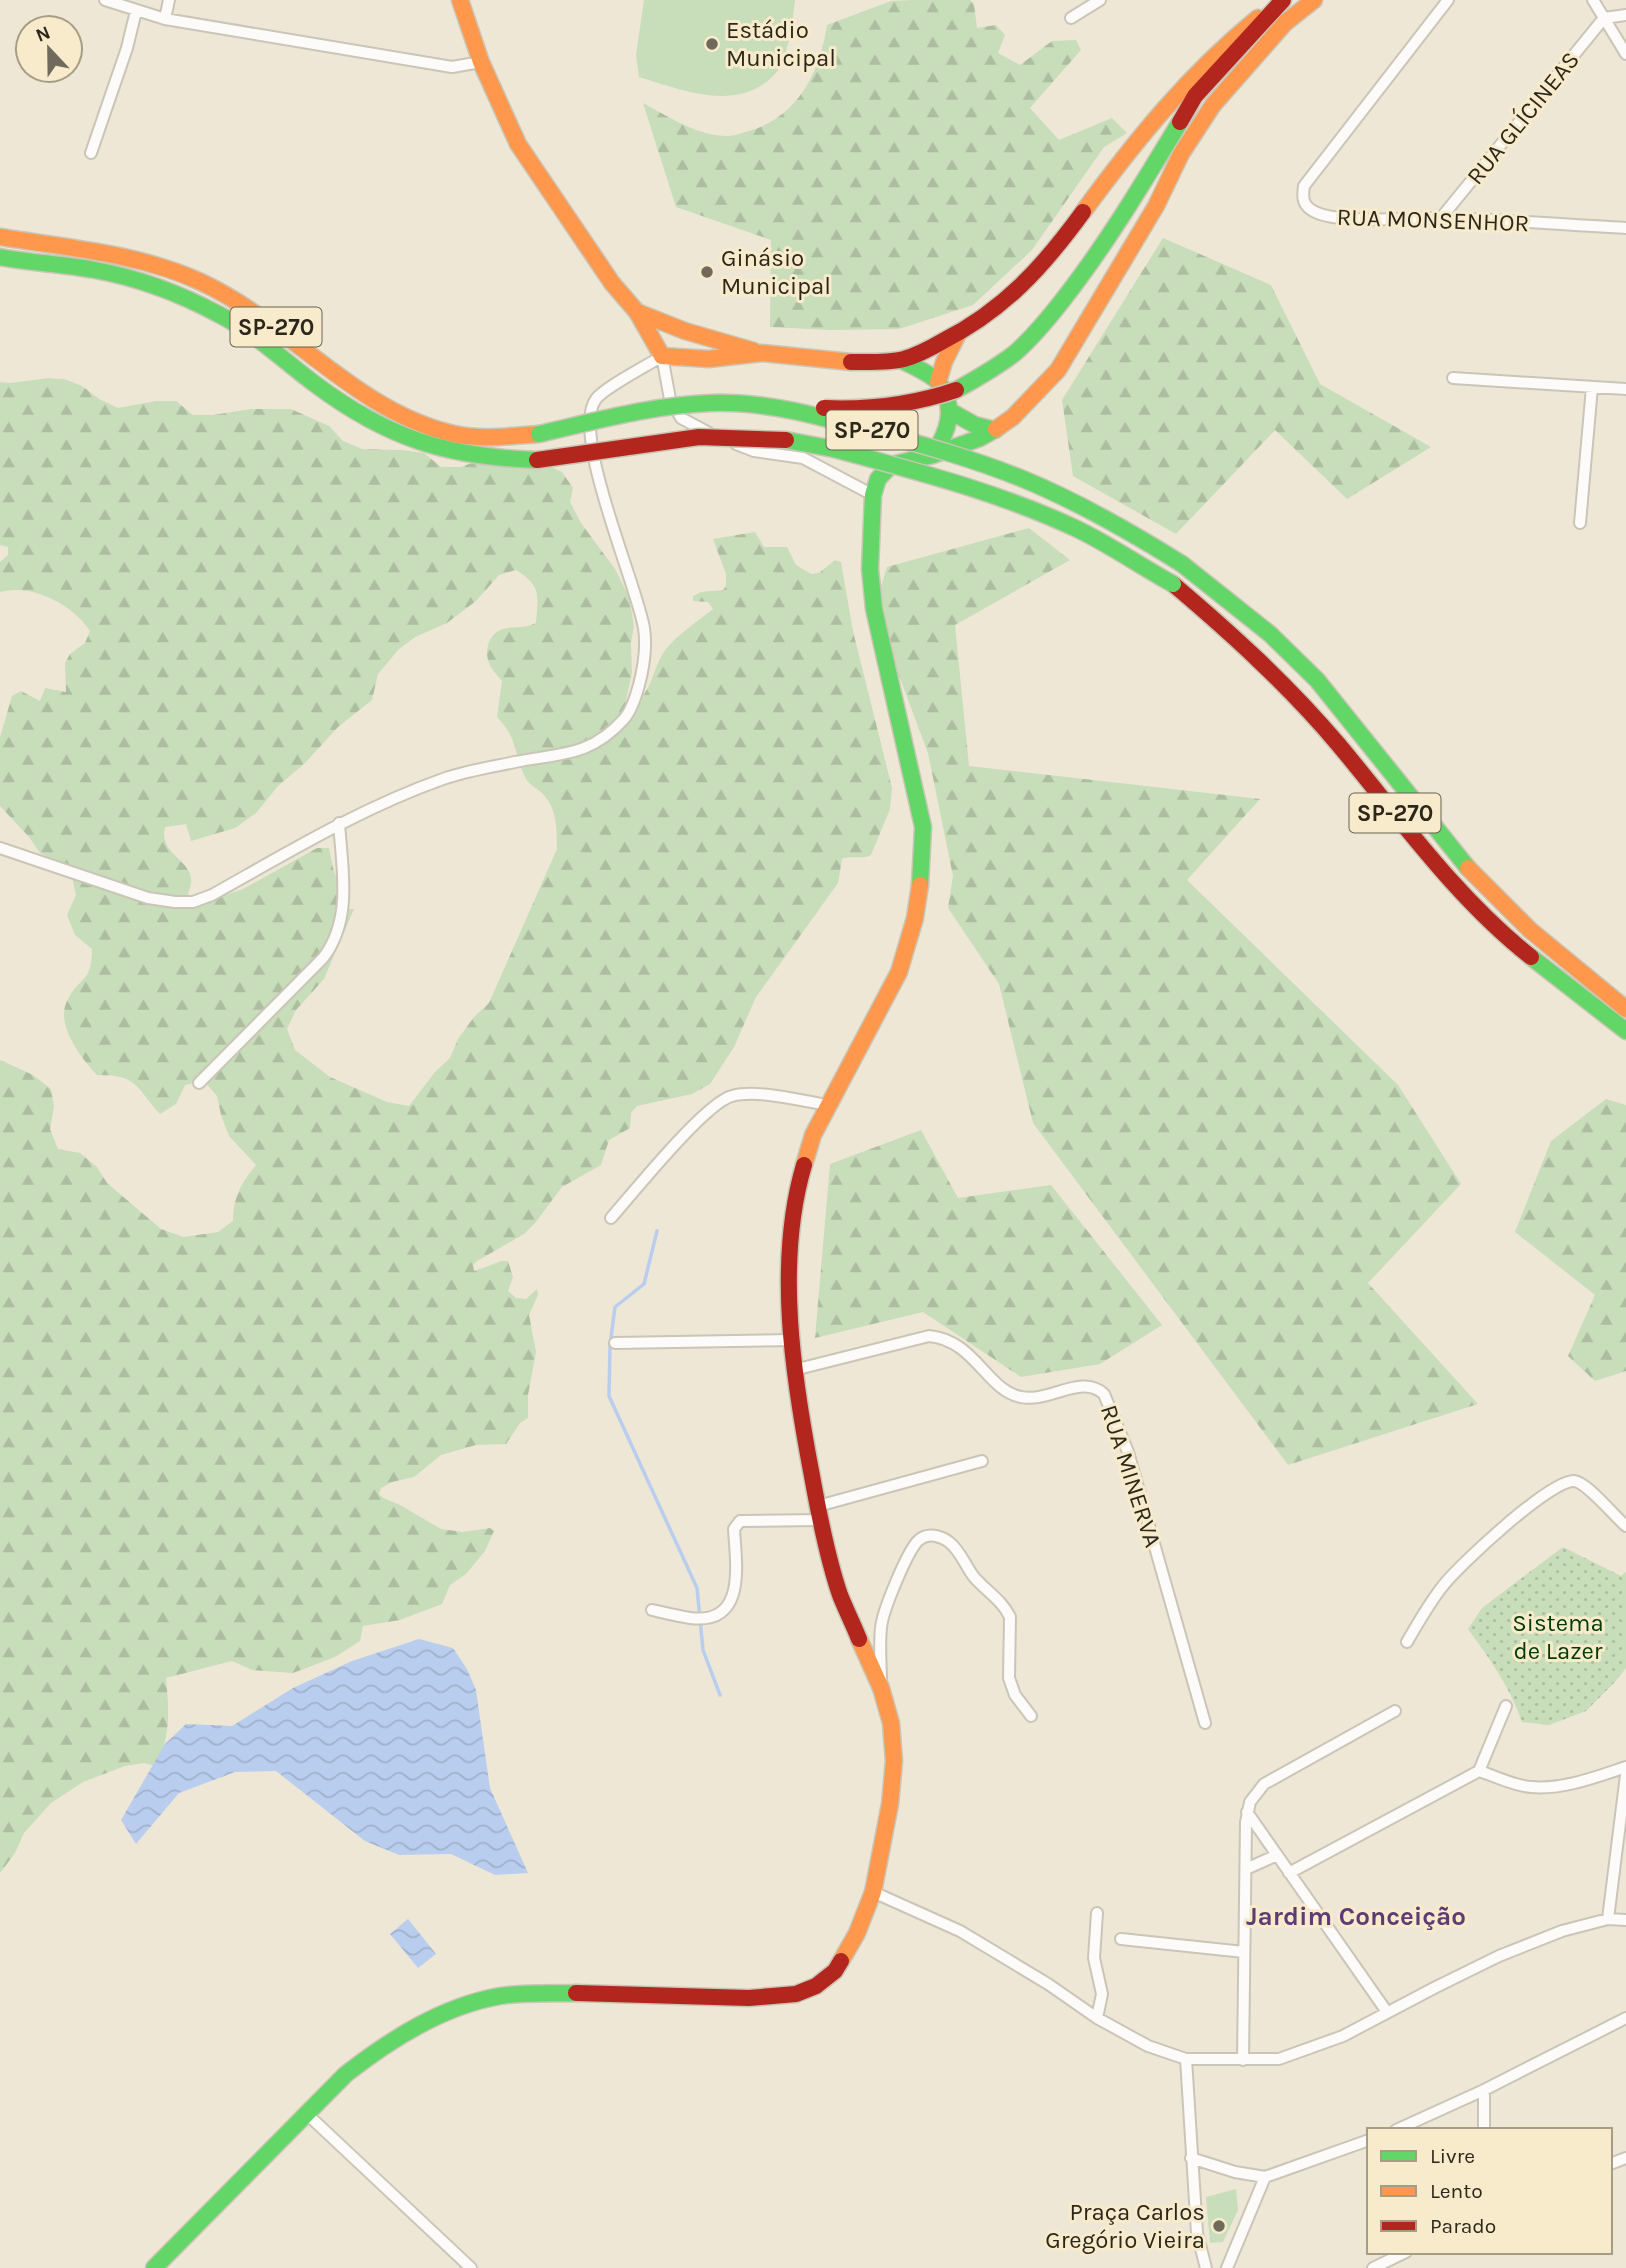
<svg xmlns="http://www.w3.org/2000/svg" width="1626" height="2268" viewBox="0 0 1626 2268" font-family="Karla,sans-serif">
<defs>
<pattern id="forest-firs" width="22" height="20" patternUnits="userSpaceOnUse" patternTransform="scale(1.75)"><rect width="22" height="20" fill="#c8ddba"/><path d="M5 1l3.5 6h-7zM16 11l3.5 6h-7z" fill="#acbe9f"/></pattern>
<pattern id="park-dots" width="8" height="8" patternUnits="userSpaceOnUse" patternTransform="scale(1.75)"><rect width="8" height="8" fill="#c8ddba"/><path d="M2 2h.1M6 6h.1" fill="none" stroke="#acbe9f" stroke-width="1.8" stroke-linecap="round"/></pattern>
<pattern id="water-waves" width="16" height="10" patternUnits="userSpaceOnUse" patternTransform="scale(1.75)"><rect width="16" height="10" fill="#b9ceee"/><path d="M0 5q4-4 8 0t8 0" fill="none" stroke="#9fb1cc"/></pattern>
</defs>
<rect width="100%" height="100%" fill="#eee7d6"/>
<path fill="url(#forest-firs)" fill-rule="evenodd" d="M913 0H970L974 4 977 28 996 25 1005 35 998 53 1020 65 1052 41 1076 40 1081 50 1030 108 1059 140 1112 118 1127 133 1104 147 1032 250 973 305 899 329 831 330 770 327 771 240 676 207 643 103C669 117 697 136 728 136 734 136 742 133 749 131 798 117 820 72 827 25L891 1Z
M1163 238 1271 285 1320 384 1431 447 1347 499 1275 430 1176 534 1073 476 1062 400Z
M49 378 67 380 82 386 99 399 118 408 156 401H176L193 415H213L251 409H291L329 426 343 441 362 449 402 450 424 453 441 467H461L503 451 524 455 562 472 573 488 570 502 581 523 615 569 629 597 634 626 631 643 632 673 626 700 629 707C655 693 650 670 666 649 678 634 698 621 713 609L708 602 693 601V596L701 592 723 590 726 586V574L713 539 755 532 764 547H787L796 565 811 574 819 573 835 560 841 562 853 631 892 788 890 809 871 855C862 860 852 855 842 859L838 883 756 997 734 1047 710 1084 692 1094 637 1106 631 1113 630 1128 609 1140 601 1165 562 1187 535 1223 524 1234 477 1261 473 1265 474 1271 502 1261H508L513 1277 508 1291 516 1298 526 1299 537 1289 538 1295 529 1315 536 1352 528 1395V1418L520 1423 506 1444 476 1445 441 1455 414 1477 392 1482 381 1488 379 1494 383 1498 400 1505 441 1529 463 1532 490 1528 494 1531 485 1551 466 1574 450 1585 442 1604 400 1620 363 1626 360 1641 335 1657 293 1673 252 1670 232 1661 166 1678C169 1709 171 1737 156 1766L144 1763 125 1766 83 1782 51 1803 24 1833 15 1853 0 1873V1060L33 1075 51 1089 54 1107 50 1129 58 1149 80 1153 97 1167 107 1183 161 1229 184 1237 218 1232 233 1221C234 1196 240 1185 256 1165L229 1136 221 1115 217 1096 204 1081 185 1085 176 1104 160 1114C135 1087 139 1075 97 1075 82 1059 55 1025 67 1001 79 976 92 984 92 949L75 935 67 915 76 895 72 877 59 862 40 853 29 837 0 806V737L12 696 21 691 40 701 45 688 66 692 65 663 70 654 85 643 90 631C73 604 31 583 0 592V562L8 555V547L0 545V382L10 383ZM516 570C542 586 538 596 536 623 524 629 514 626 503 629 489 633 484 650 489 663 491 669 498 676 502 681L497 717C519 740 513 752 525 777 528 784 535 787 541 792 557 807 557 828 557 849L489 1003 474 1017 458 1039 450 1058 435 1072 409 1106 387 1102 330 1077 295 1050 287 1029 296 1010 324 979 354 909H348L333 868 329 848H317L243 889 212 900 190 899 188 894C189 890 191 886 191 883 194 860 158 855 165 827L186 824 191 841 235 828 256 813 278 786 305 763 338 727 372 700 378 674 399 649 415 637 447 623 476 601 499 575Z
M1029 528 1070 560 955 625 969 766 1260 799 1187 880 1398 1085 1461 1184 1368 1283 1478 1404 1288 1465 1033 1123 999 984 948 908 953 876 928 753 874 609 887 567Z
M1606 1099 1626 1105V1371L1595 1381 1568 1356 1595 1295 1515 1232 1551 1141Z
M921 1130 958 1198 1051 1185 1162 1325 1100 1364 1021 1377 923 1312 815 1338 830 1164Z"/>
<path fill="url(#park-dots)" d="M1563 1547 1621 1576 1626 1572V1668L1614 1683 1586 1711 1549 1725 1522 1722C1510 1687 1490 1659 1468 1629L1482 1608Z"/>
<path fill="#c8ddba" d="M644 0H795C793 18 788 60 776 73 739 114 682 90 639 77L636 55Z
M1236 2189 1238 2210 1223 2242 1210 2243 1206 2197Z"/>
<path fill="url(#water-waves)" d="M419 1639 453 1648 467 1669 476 1690 490 1788 528 1873 495 1875 451 1854 399 1855 365 1841 276 1771 235 1772 179 1793 136 1844 121 1820 165 1744 186 1724 232 1726 293 1688 352 1661Z
M408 1919 436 1954 418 1968 390 1934Z"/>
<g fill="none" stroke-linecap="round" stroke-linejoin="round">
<path stroke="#b9ceee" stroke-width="3.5" d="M657 1231 644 1284 615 1307 610 1345 609 1396 697 1588 703 1650 720 1695"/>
<g stroke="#cac5b7" stroke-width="14">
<path id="street" d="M105 0 165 19 452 67 481 62
M1448 0 1304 186C1302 199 1303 206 1315 212 1339 224 1409 218 1438 218 1501 219 1564 225 1626 228
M1593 0 1626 54
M1071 18 1100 0
M165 19 169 0
M91 153 127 48 136 11
M1441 218 1604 18 1626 15
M1453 378 1626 389
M736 444 754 451 803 458 873 495
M1580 523 1592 387
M0 848 148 898 175 902H193L212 895C287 853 361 808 443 779 465 771 491 767 515 762 560 753 590 757 624 719 632 710 636 696 639 685 644 666 647 648 644 628 636 582 570 433 596 399 605 387 647 366 662 356L670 399 681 418 709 433
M199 1083 323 958C353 919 342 869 339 823
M611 1218C633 1193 705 1103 732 1096 758 1089 801 1101 828 1105
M615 1343 793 1340
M794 1370 929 1336C975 1340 987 1391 1021 1397 1049 1403 1082 1373 1104 1394L1128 1452 1205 1723
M818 1506 982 1461
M652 1610C665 1613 677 1616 690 1618 747 1625 736 1565 734 1529L740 1521 820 1520
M1407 1642C1418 1623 1428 1605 1442 1587 1458 1566 1550 1480 1574 1481 1587 1482 1614 1516 1626 1526
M881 1682C881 1664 879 1646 881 1628 882 1612 908 1549 919 1540 928 1532 941 1536 949 1542 960 1550 966 1567 974 1577 986 1591 1002 1600 1010 1617L1009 1678 1015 1695 1031 1716
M1479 1771C1495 1776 1514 1786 1531 1787 1562 1790 1596 1777 1626 1767
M1247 1812 1387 2012
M1246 1869 1277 1855
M1289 1873 1479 1771 1506 1706
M873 1892 960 1931 1048 1984 1097 2018 1148 2046 1186 2059H1279L1343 2036 1436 1987 1499 1956 1562 1931 1608 1919 1626 1920
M1097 1913 1094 1958 1102 1994 1097 2018
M1608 1919 1626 1775
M1121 1939 1244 1952
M1186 2059 1197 2233 1206 2268
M1243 2060 1246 1822 1250 1802 1264 1784 1395 1711
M307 2114 471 2268
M1396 2130 1484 2090 1626 2018
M1484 2130V2090
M1191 2158 1235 2172 1265 2177 1369 2140
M1610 2164 1626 2158
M1227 2268 1265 2177
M1373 2268 1406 2252"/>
</g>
<g stroke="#cac5b7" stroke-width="19">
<path id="fast" d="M0 257C32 263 64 264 95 270 139 278 181 294 220 315 255 333 283 360 315 384 387 438 447 457 537 460
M901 360C912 366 932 374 939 383 957 408 948 432 933 455
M956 390C976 379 997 367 1015 353 1032 338 1048 319 1062 301 1106 245 1143 183 1180 122
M950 411 975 425 995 430
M786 440 834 449
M1182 564 1270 634 1317 680 1468 868
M920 885 923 827 874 609 870 569 873 495 878 479 891 465 933 455 980 438 996 429
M1531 957 1626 1031
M154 2268 346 2074C391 2039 443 2006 500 1996 525 1992 552 1994 576 1993"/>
</g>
<g stroke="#cac5b7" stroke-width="19">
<path id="slow" d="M460 0 481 62 518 144 612 283 637 312 662 356 709 359 762 353 851 362
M1083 212C1135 141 1189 74 1258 18
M0 237C68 248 138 253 201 282 291 324 356 412 454 434 482 440 511 436 539 434
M637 312 685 331 754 351
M938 382 944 362 957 336
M996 429 1013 417 1058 370 1156 206 1181 154 1213 105 1285 23 1314 0
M1468 868 1530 930 1626 1009
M804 1165 813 1135 899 972 915 918 920 885
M841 1961 857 1933 873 1892 890 1804 894 1761 891 1723 881 1688 859 1639"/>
</g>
<g stroke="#cac5b7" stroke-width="19">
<path id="jam" d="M1180 122 1195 96 1283 0
M851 362C868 362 888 363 904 359 918 355 931 348 943 341 1004 310 1043 267 1083 212
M1173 584C1232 634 1288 685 1338 744 1399 817 1456 898 1531 957
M804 1165C775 1263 793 1377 812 1476 819 1515 827 1557 840 1595 846 1610 853 1624 859 1639
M576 1993 749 1998 796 1994 816 1986 835 1971 841 1961"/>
</g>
<use href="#street" stroke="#fcfbf9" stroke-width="10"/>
<use href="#fast" stroke="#63d668" stroke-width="16"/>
<use href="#slow" stroke="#ff974d" stroke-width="16"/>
<use href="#jam" stroke="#b3261e" stroke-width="16"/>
<g stroke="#cac5b7" stroke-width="19" stroke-linecap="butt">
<path id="fast-bridge" d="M539 434C596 421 653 405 711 403 766 401 819 416 872 431 923 445 974 459 1023 479 1079 502 1131 532 1182 564
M834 449C915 471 998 492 1075 528 1109 544 1140 566 1173 584"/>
</g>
<g stroke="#cac5b7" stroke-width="19" stroke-linecap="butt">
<path id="jam-bridge" d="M824 408C870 410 912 405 956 390
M537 460 699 437 786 440"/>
</g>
<use href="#fast-bridge" stroke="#63d668" stroke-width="16"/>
<use href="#jam-bridge" stroke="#b3261e" stroke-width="16"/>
</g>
<g fill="#706a5c" stroke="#f8ebcc" stroke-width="2.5">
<circle cx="712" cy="44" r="7"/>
<circle cx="707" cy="272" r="7"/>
<circle cx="1219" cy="2226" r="7"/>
</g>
<g text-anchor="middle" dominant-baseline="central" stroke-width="6" stroke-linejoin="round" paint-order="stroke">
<g fill="#f8ebcc" stroke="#696250" stroke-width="2">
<rect x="230.5" y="307.5" width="91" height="39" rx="5"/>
<rect x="826.5" y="410.5" width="91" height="39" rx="5"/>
<rect x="1349.5" y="793.5" width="91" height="39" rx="5"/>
</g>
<g font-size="23" font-weight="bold" fill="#2c271b">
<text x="276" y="327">SP-270</text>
<text x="872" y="430">SP-270</text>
<text x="1395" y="813">SP-270</text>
</g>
<g font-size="24" fill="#2c271b" stroke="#f8ebcc" text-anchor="start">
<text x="726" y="30">Estádio<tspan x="726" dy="28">Municipal</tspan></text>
<text x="721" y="258">Ginásio<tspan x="721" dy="28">Municipal</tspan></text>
<text x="1205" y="2212" text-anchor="end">Praça Carlos<tspan x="1205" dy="28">Gregório Vieira</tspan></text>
</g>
<g font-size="24" fill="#2c271b" stroke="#f8ebcc">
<text transform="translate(1523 118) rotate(-51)">RUA GLÍCINEAS</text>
<text transform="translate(1433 220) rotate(2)">RUA MONSENHOR</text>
<text transform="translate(1131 1476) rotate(72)">RUA MINERVA</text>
</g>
<g font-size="24" fill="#003c00" stroke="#f8ebcc">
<text x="1558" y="1623">Sistema<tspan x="1558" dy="28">de Lazer</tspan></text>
</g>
<g font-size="26" font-weight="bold" fill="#5d3b75" stroke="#f8ebcc">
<text x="1356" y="1916">Jardim Conceição</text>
</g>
</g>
<rect x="1367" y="2128" width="245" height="126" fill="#f8ebcc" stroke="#a69d85" stroke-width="2"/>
<rect x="1381" y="2151" width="35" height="10" fill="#63d668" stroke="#a69d85" stroke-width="2"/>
<text x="1430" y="2163" font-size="21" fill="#2c271b">Livre</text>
<rect x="1381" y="2186" width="35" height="10" fill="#ff974d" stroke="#a69d85" stroke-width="2"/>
<text x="1430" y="2198" font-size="21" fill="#2c271b">Lento</text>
<rect x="1381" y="2221" width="35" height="10" fill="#b3261e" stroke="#a69d85" stroke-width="2"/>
<text x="1430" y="2233" font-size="21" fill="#2c271b">Parado</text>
<g transform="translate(49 49) rotate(338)"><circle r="33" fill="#f8ebcc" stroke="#a69d85" stroke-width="2"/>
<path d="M0-5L12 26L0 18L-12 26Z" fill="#706a5c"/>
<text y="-10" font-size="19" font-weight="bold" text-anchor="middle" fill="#2c271b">N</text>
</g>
</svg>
